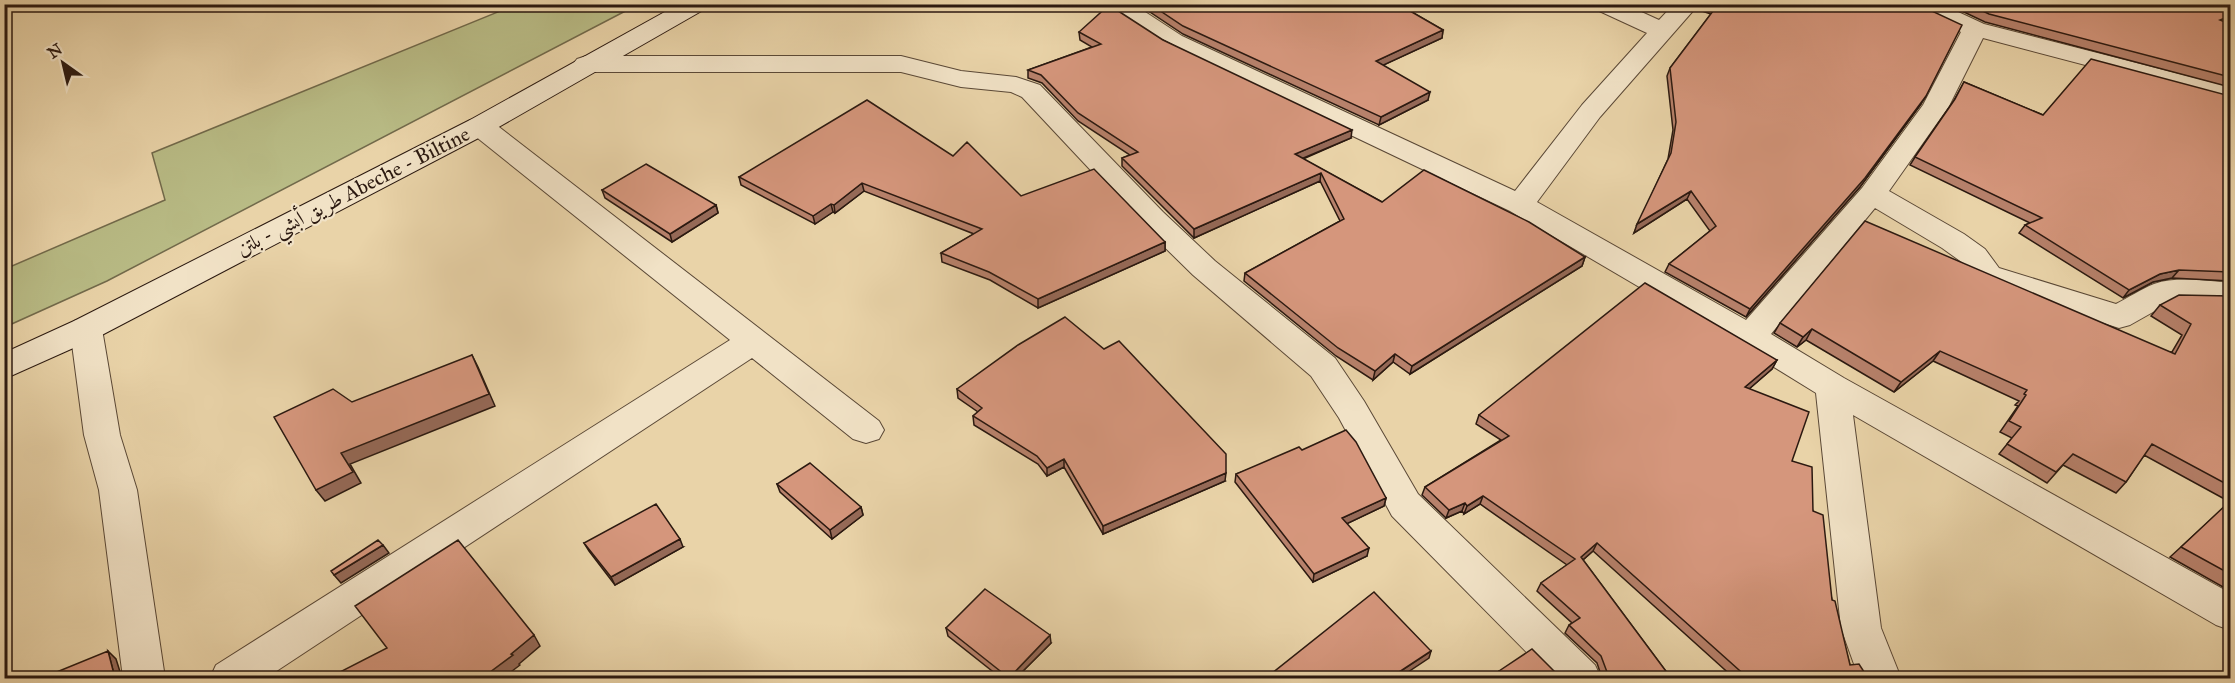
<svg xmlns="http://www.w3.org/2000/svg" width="2235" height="683" viewBox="0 0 2235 683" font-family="'IM FELL Great Primer',Amiri,serif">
<rect width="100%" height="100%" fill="#e9d3a8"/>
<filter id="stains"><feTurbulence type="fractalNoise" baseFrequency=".00333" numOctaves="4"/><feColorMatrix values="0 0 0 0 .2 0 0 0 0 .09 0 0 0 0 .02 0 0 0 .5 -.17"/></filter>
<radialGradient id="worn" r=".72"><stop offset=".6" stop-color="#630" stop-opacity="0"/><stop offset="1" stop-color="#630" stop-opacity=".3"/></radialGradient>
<path fill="#b9bc86" stroke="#726a4b" stroke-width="1.5" d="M515 5H637L107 281 5 327V269L165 200 152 153Z"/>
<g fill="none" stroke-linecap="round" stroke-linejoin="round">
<g stroke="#5a4836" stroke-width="2">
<path id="street" d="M1104 4H1133L1182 36 1515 191 1582 105 1647 33 1595 9 1591 4H1624L1659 20 1674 4H1699L1600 117 1537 202 1746 320 1862 188 1923 105 1961 32 1912 9 1908 4H1941L1984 24 2230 87V103L1983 38 1949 106 1889 191 1964 234 1985 249 1999 268 2116 304C2128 298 2141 289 2154 284 2177 276 2206 281 2230 283V305L2169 303 2130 325 2119 328 1977 282 1963 263 1942 248 1875 208 1771 334 1844 378 2230 593V630L2216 625 1853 415 1881 628 1901 678H1859L1841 628 1816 393 1738 345 1510 211 1164 46 1108 9Z
M586 56H901L961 71 1016 77 1040 85 1163 212 1215 261 1335 358 1364 401 1418 494 1595 665 1601 678H1552L1392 516 1339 418 1311 376 1193 275 1143 226 1022 97 1011 92 961 87 901 72H586L577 69 573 64 577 59Z
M480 118 490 120 879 421 884 430 879 439 866 443 853 439 752 358 266 678H210L216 665 730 340 470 132 466 126 470 120Z
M86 318 98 321 102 329 120 435 137 490 165 678H123L99 490 84 435 70 329 74 321Z"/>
</g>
<g stroke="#2b1910" stroke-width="2">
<path id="secondary" d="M679 4H709L705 9 490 132 98 337 4 379V353L74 321 470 120Z"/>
</g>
<use href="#street" fill="#f1e2c6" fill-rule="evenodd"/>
<use href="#secondary" fill="#f1e2c6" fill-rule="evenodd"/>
</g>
<path fill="#b7816b" stroke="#2b1910" stroke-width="1.5" d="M1138 4H1398L1443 30 1442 38 1383 65 1428 100 1379 125 1183 34Z
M1705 4H1917L1921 104 1860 187 1746 317 1665 272 1669 264 1710 231 1687 199 1634 233 1668 159 1673 130 1667 76 1670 68 1711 14 1702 11Z
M1947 4H2230L2228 23 2230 24V87L1985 22Z
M1079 32 1163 40 1351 138 1303 159 1382 202 1585 257 1582 266 1410 374 1393 362 1373 380 1336 356 1244 281 1245 273 1340 221 1320 181 1194 238 1122 166V158L1130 155 1078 121 1042 83 1028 78V70L1092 47 1080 40Z
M1964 82 2043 115 2230 96V282V281L2172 278 2153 282 2123 298 2019 233 2025 225 2030 223 1910 165 1915 157 1953 102Z
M953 156 1021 196 1165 242V251L1038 308 990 280 942 262 941 253 974 234 864 191 835 213 833 212 815 224 741 185 739 177Z
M602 190 716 205 718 213 672 242 605 198Z
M2230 296V591L2170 557 2230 502 2144 455 2126 482 2116 493 2063 465 2047 483 1999 454 2012 438 2000 432 2018 406 2015 405 2019 401 1933 361 1894 392 1806 340 1797 347 1774 333 1780 323 2172 352 2182 335 2151 316 2160 305Z
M1777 360 1772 369 1749 389 1792 461 1813 511 1832 600 1850 665 1868 678H1734L1593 551 1583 560 1671 678H1496L1499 671 1556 673 1600 672 1597 663 1565 633 1569 625 1572 623 1537 591 1541 583 1567 565 1480 504 1464 514 1462 511 1446 518 1422 495 1425 487 1501 440 1476 424 1479 415Z
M957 389 1225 481 1103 534 1064 467 1047 476 1038 464 974 425 973 416 978 412 958 398Z
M1302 450 1386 498 1384 506 1346 524 1367 556 1313 582 1235 482 1236 474Z
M777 484 861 507 863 515 832 539 780 492Z
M584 543 683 547 615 585 589 551Z
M946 628 1051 643 1016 678H1001L948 636Z"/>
<path fill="#956957" stroke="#2b1910" stroke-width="1.5" d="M2230 16V21L2215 28 2220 20Z
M1443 30 1442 38 1375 69 1376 61Z
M1430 92 1428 100 1379 125 1381 117Z
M1926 96 1921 104 1860 187 1746 317 1750 309Z
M1352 130 1351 138 1294 162 1295 154Z
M1321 173 1320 181 1194 238V229Z
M862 183 864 191 835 213 834 205Z
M1691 191 1687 199 1634 233 1637 224Z
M831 204 833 212 815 224 813 216Z
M716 205 718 213 672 242 670 234Z
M1165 242V251L1038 308V299Z
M1585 257 1582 266 1410 374 1412 366Z
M2179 270 2172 278 2153 282 2123 298 2129 290 2160 274Z
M1812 329 1806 340 1797 347 1803 337Z
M1940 351 1933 361 1894 392 1901 382Z
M1395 354 1393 362 1373 380 1375 371Z
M472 355 478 367 495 406 350 464 361 483 325 501 316 490 341 453Z
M1777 360 1772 369 1741 396 1745 387Z
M1064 459V467L1047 476V468Z
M1226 473 1225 481 1103 534V526Z
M1483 496 1480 504 1464 514 1467 506Z
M1386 498 1384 506 1340 527 1342 518Z
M1465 503 1462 511 1446 518 1449 510Z
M861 507 863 515 832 539 830 530Z
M680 539 683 547 615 585 611 577Z
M1597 543 1593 551 1577 565 1581 557Z
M383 545 389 553 341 583 334 575Z
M1369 548 1367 556 1313 582 1314 574Z
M534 635 540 646 519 664 520 665 503 678H482Z
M1050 635 1051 643 1016 678H1009Z
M108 651 116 659 122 678H115Z
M1431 651 1429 658 1399 678H1390Z"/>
<path fill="#d5967c" stroke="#2b1910" stroke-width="1.5" d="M1150 4H1398L1443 30 1376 61 1430 92 1381 117 1183 26Z
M1708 4H1917L1962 25 1926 96 1865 178 1750 309 1669 264 1716 226 1691 191 1637 224 1671 153 1676 122 1670 68 1716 7Z
M1968 4H2230V16L2220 20 2230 24V77L1989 14Z
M1109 5 1163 40 1352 130 1295 154 1382 202 1424 170 1529 222 1585 257 1412 366 1395 354 1375 371 1338 348 1245 273 1344 219 1321 173 1194 229 1122 158 1138 152 1078 113 1041 75 1028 70 1101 44 1079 32Z
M2091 59 2230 96V272L2179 270 2160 274 2129 290 2025 225 2042 218 1915 157 1955 99 1964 82 2043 115Z
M867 100 953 156 967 142 1021 196 1094 169 1165 242 1038 299 989 272 941 253 982 229 862 183 834 205 831 204 813 216 739 177Z
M646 164 716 205 670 234 602 190Z
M1865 221 2175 354 2191 324 2160 305 2179 295 2230 296V486L2152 444 2126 482 2073 454 2056 472 2007 444 2021 427 2009 421 2026 395 2024 394 2027 390 1940 351 1901 382 1812 329 1803 337 1780 323Z
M1645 283 1777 360 1745 387 1809 412 1792 461 1812 467 1813 511 1823 515 1832 600 1835 601 1850 665 1859 664 1868 678H1748L1597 543 1581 557 1671 678H1507L1499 671 1532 649 1556 673 1607 672 1601 656 1569 625 1580 618 1541 583 1575 559 1483 496 1467 506 1465 503 1449 510 1425 487 1509 436 1479 415Z
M1065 317 1104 349 1119 341 1226 454V473L1103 526 1064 459 1047 468 1037 456 973 416 982 408 957 389 1018 345Z
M472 355 489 394 341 453 353 472 316 490 274 417 333 389 352 402Z
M1346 430 1356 442 1386 498 1342 518 1369 548 1314 574 1236 474 1299 447 1302 450Z
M810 463 861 507 830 530 777 484Z
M2230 501V574L2181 547Z
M656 504 680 539 611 577 584 543Z
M378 540 383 545 334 575 331 571Z
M458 540 534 635 511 654 513 655 482 678H338L336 674 387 648 355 606Z
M985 589 1050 635 1009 678 946 628Z
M1374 592 1431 651 1390 678H1266Z
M108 651 115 678H42Z"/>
<g text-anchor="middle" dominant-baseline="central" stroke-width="4.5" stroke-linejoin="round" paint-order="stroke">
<g font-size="21" fill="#2b1910" stroke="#f1e2c6">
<text transform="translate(353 191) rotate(-27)">طريق أبشي - بلتن Abeche - Biltine</text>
</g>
</g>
<rect width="2235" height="683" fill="none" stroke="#e9d3a8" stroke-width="24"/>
<rect x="6" y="6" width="2223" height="671" fill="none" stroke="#2b1910" stroke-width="3"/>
<rect x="12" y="12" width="2211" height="659" fill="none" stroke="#2b1910" stroke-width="1.5"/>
<g transform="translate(63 63) rotate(326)" stroke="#f1e2c6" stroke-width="4.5" paint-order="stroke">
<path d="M0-4.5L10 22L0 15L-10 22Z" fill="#2b1910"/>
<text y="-9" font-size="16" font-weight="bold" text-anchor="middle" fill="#2b1910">N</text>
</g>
<rect width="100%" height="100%" filter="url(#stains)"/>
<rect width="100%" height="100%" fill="url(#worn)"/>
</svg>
